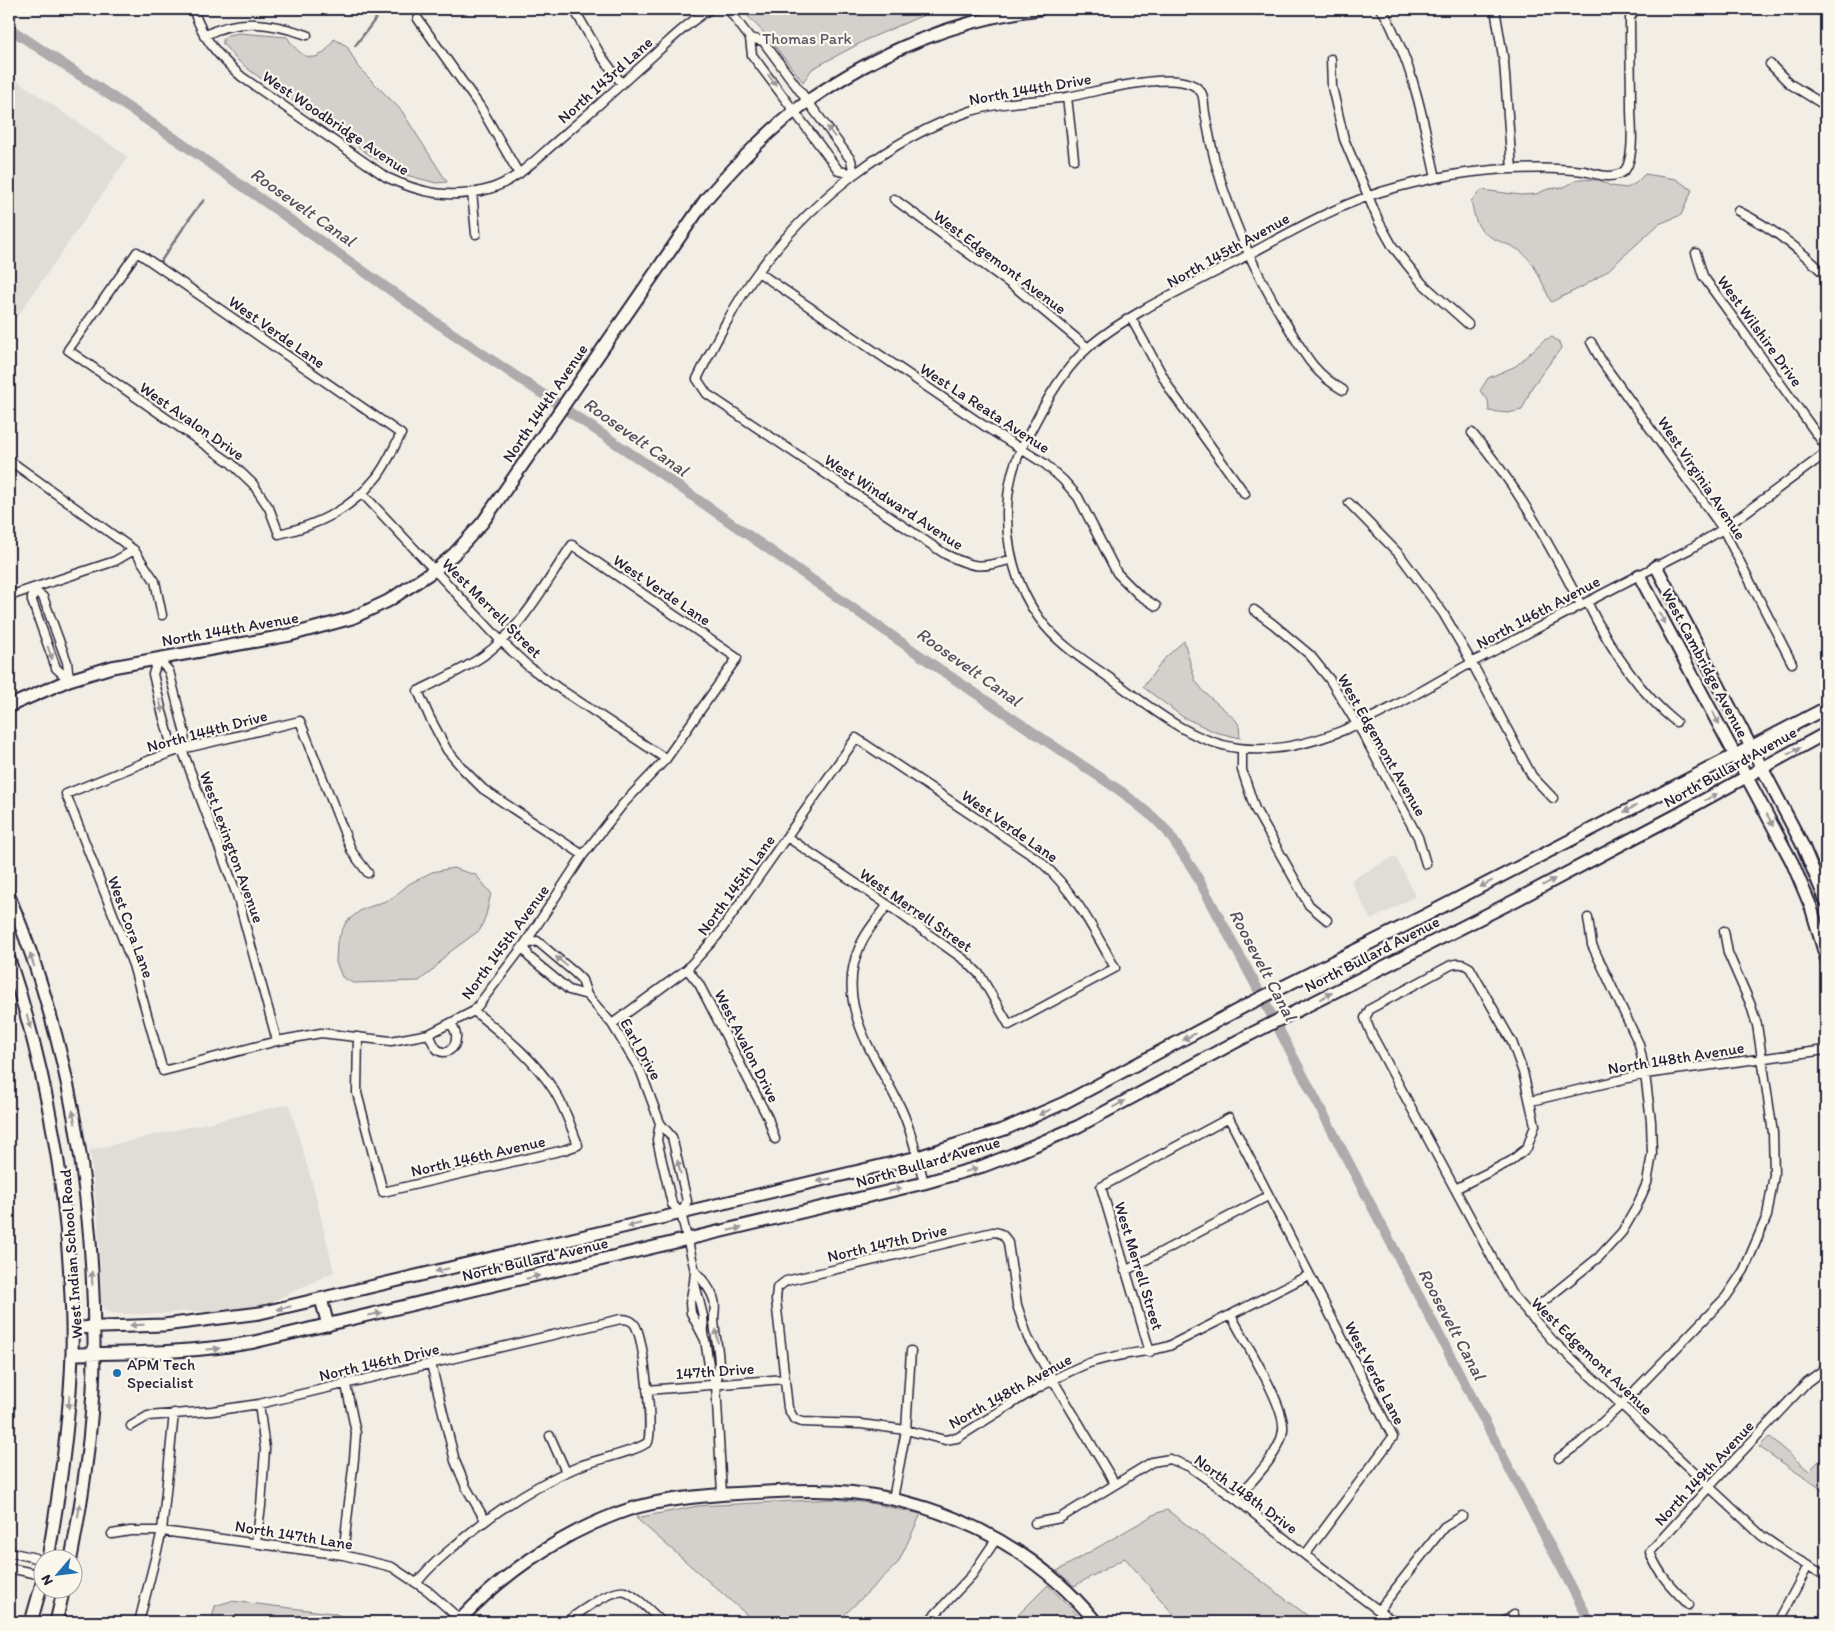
<svg xmlns="http://www.w3.org/2000/svg" width="1835" height="1631" viewBox="0 0 1835 1631" font-family="Itim,sans-serif">
<rect width="100%" height="100%" fill="#f2eee5"/>
<filter id="ink" filterUnits="userSpaceOnUse"><feTurbulence type="fractalNoise" baseFrequency=".02" numOctaves="2"/><feDisplacementMap in="SourceGraphic" scale="10" xChannelSelector="R" yChannelSelector="G"/><feConvolveMatrix kernelMatrix="1 2 1 2 8 2 1 2 1" color-interpolation-filters="sRGB"/></filter>
<g filter="url(#ink)">
<path fill="#e0dcd6" d="M9 75 128 157 12 324 9 325Z
M1395 856 1416 896 1371 920 1351 880Z
M289 1104 315 1193 334 1272 269 1303 226 1312 185 1311 161 1314H120L108 1312 104 1310 102 1304 98 1218 90 1150Z"/>
<path fill="#d4d1cc" stroke="#7b7a84" d="M741 9H945L926 14 868 39 812 69 803 82 766 35Z
M239 33 287 37C302 60 318 67 334 39L347 46 358 67 401 110 447 182 436 183 406 175 374 158 252 72 236 59 223 44V39L228 35Z
M1645 174 1676 179 1692 190 1681 215 1659 224 1606 272 1582 287 1551 302C1544 287 1537 267 1525 255 1511 241 1487 243 1477 223 1474 217 1473 208 1471 201L1482 190 1521 195 1536 194 1548 189 1564 187 1579 179 1599 180 1611 186 1627 188 1636 183Z
M1552 337 1558 341 1561 348 1532 387 1522 410 1508 413 1489 411 1488 400 1480 391 1488 378 1516 366 1544 340Z
M1184 641 1195 680 1204 692 1235 719 1239 725 1240 738 1215 732 1183 717 1143 687 1166 657Z
M453 868 476 875 491 893 486 915 480 930 447 954 432 971 419 981 353 983 342 977 336 962 337 942 346 922 361 910 391 899 409 884 432 872Z
M1769 1437 1809 1471 1826 1454V1495L1817 1486 1759 1447Z
M834 1499 870 1503 921 1514 898 1563 837 1622H755L636 1518 698 1506Z
M1167 1510 1316 1622H1180L1125 1558 1074 1586 1057 1571 1157 1513Z
M1048 1585 1085 1622H1011Z
M231 1601 333 1613 356 1622H211L215 1606Z"/>
<g fill="none" stroke-linecap="round" stroke-linejoin="round">
<path stroke="#76747f" stroke-width="2.5" d="M355 46 383 9
M161 261 194 212 204 200"/>
<path stroke="#aeabad" stroke-width="10" d="M9 28 177 140 437 323 654 469 941 670 1122 792 1153 817 1167 831 1194 871 1253 980 1590 1622"/>
<g stroke="#22223b" stroke-width="11">
<path id="street" d="M193 9C203 39 218 56 242 77L386 177C420 193 451 200 489 189 516 181 536 159 557 141 584 118 611 94 637 70 661 49 683 26 710 9
M574 9 600 54 622 84
M728 9 750 38 752 55 839 171 854 174 851 160 763 41 750 38
M1380 9C1389 17 1391 28 1397 39 1417 83 1425 130 1436 178
M1495 9 1504 62 1512 169
M1635 9 1630 18C1630 48 1631 78 1631 107 1631 124 1634 144 1629 161 1628 166 1625 172 1619 174 1608 179 1594 173 1584 171 1561 168 1535 168 1512 169 1474 170 1435 177 1398 187 1340 202 1289 233 1237 261 1190 286 1130 312 1090 346 1068 365 1051 392 1038 417 1028 436 1017 454 1012 474 1000 523 1010 578 1039 618 1058 645 1087 662 1114 681 1151 708 1191 742 1238 748 1323 759 1412 694 1484 656 1553 620 1621 584 1690 549L1723 529 1826 453
M418 19 481 108 519 174
M204 36C238 17 272 23 307 35
M1331 59 1332 87 1344 139 1379 222 1393 247 1422 283 1468 324
M1770 64 1790 84 1826 106
M1067 97 1074 159
M472 192 476 234
M894 199 1016 288 1088 348
M1738 211C1772 228 1800 248 1826 276
M137 252 401 434C393 449 386 466 376 478 350 510 318 525 279 534L269 508 253 484 231 463 68 350Z
M1696 253 1703 276 1826 447
M758 272 983 425 1045 464 1063 480 1078 497 1117 573 1139 595 1156 606
M1131 318 1171 391 1245 494
M1591 342 1602 362 1723 529 1792 663
M1472 433C1516 484 1550 545 1581 605
M9 460 134 550 155 581 162 615
M362 493 501 641 528 666 557 687 666 759
M1349 503 1399 554 1443 613 1472 663 1532 776 1553 798
M1012 559C981 569 974 568 945 554L707 394 697 379C715 343 736 301 760 269 813 199 888 139 971 111 1003 101 1035 102 1067 97 1085 94 1102 89 1120 86 1140 83 1191 72 1202 94 1204 99 1204 108 1205 113 1208 130 1211 145 1215 161 1231 220 1255 273 1287 325 1304 353 1313 373 1343 390
M32 589V601L56 668 69 680
M32 589 43 597 67 662 69 680
M9 596 115 561 134 550
M1587 602C1609 646 1637 691 1676 722
M1254 610 1273 624 1310 655 1330 680 1363 734 1418 837 1426 864
M158 659 169 671 185 734 182 749 237 895 277 1041
M158 659 153 674 161 708 170 740 182 749
M1242 749V770L1255 809 1309 905 1327 920
M368 873 352 852 300 721 182 749 150 760 66 794 133 965 163 1071 277 1041 321 1033 391 1041 429 1034 474 1011 524 945 583 855 623 804 666 759 737 658 572 545C545 584 522 629 483 656 463 670 440 680 418 691L429 716 447 750 464 770 483 789 583 855
M888 905C878 918 866 931 860 946 832 1007 880 1061 903 1113 913 1136 918 1159 924 1183
M687 969 699 984 768 1118 775 1139
M587 995 569 990 529 957 524 945 537 941 575 973 582 980 587 995 612 1024 641 1072 660 1123 672 1137 687 1201 681 1213
M612 1024 687 969 717 936 856 738 1039 860C1075 892 1093 928 1115 968L1009 1025 980 975 966 961 888 905 787 837
M429 1034C431 1038 433 1045 437 1049 445 1057 456 1048 456 1038 457 1033 453 1027 451 1023
M358 1037 357 1093 383 1192 564 1150 578 1145C571 1126 564 1106 553 1089 532 1057 503 1035 474 1011
M1531 1101 1645 1074 1826 1050
M660 1123 657 1140 672 1204 681 1213
M1455 1189 1511 1161 1527 1148 1535 1125 1523 1072 1512 1042 1470 968C1463 963 1459 963 1451 965L1370 1009 1365 1018 1371 1033 1511 1293 1553 1341 1762 1536 1791 1556 1826 1576
M681 1213 695 1271 694 1282 690 1303 691 1313 705 1340 710 1371 716 1384 722 1494
M695 1271C702 1279 711 1289 714 1300 716 1306 714 1312 714 1319 715 1344 723 1359 716 1384
M1125 1271 1268 1196
M695 1284 703 1316 704 1334
M1528 1314 1599 1257 1622 1232 1636 1208 1647 1183 1652 1154 1651 1121 1645 1074 1639 1044 1592 945 1588 918
M1231 1315C1243 1339 1286 1406 1283 1430 1281 1453 1251 1482 1236 1499
M1150 1352 1101 1187 1229 1118 1393 1437 1305 1555
M431 1364 455 1461 466 1487 485 1520
M647 1390 785 1379
M131 1426 148 1416 212 1411 259 1404 621 1319C627 1319 632 1320 635 1325 644 1339 653 1427 648 1442 638 1451 595 1460 580 1466 534 1485 495 1511 458 1543 444 1555 428 1567 417 1583
M550 1436 566 1472
M1559 1458 1580 1443 1621 1405 1726 1297 1744 1270 1767 1216 1774 1175 1773 1133 1762 1058 1757 1025 1750 1003 1728 953 1724 931
M1115 1484 1028 1338 1017 1305 1008 1243C1005 1236 1001 1232 993 1232L786 1281 777 1288 776 1300 788 1408 794 1419 802 1422 861 1424 906 1430 945 1440 957 1438C998 1413 1039 1384 1084 1365 1110 1354 1142 1354 1169 1346L1309 1275
M893 1499 906 1430 911 1351
M1035 1523 1060 1518 1152 1462 1170 1459 1190 1467 1236 1499 1305 1555 1394 1622
M112 1534 130 1531H162L343 1555 392 1567 428 1591 463 1622
M256 1543 261 1506 265 1449 259 1404
M9 1552 36 1558 42 1565
M343 1555 354 1459 356 1433 346 1385
M9 1568 33 1573 42 1570
M1689 1605C1673 1589 1658 1574 1650 1552L1710 1486 1807 1382 1826 1368
M1379 1610 1444 1527 1462 1516
M139 1622 162 1531 174 1413
M566 1622C577 1614 612 1588 625 1592 636 1595 653 1614 662 1622
M928 1622 972 1575 997 1538
M1504 1622 1514 1615
M1778 1622 1808 1566"/>
</g>
<g stroke="#22223b" stroke-width="15">
<path id="secondary" d="M1656 566 1803 846 1826 901
M1639 575 1792 862 1811 907 1826 958
M9 706 69 680 112 667 290 635 352 618 388 601 435 570 454 554 483 522 706 199C737 164 770 128 808 101 876 53 956 19 1040 9
M9 896C69 1039 95 1197 94 1352 94 1420 84 1491 71 1558
M9 959C42 1058 62 1158 69 1262 71 1292 73 1322 72 1352 70 1422 60 1490 48 1558
M321 1299 328 1325
M73 1328 164 1325 260 1313 918 1157 1005 1129 1064 1103 1249 1004 1428 914 1826 708
M72 1354C134 1353 194 1353 254 1342L924 1183 983 1166 1014 1154 1077 1127 1245 1037 1518 899 1675 816 1826 733
M31 1622 42 1583
M56 1622 64 1588
M458 1622C501 1575 556 1537 616 1514 653 1499 706 1495 746 1493 775 1492 804 1489 833 1491 935 1497 1031 1543 1096 1622"/>
</g>
<use href="#street" stroke="#fbf7ec" stroke-width="8"/>
<use href="#secondary" stroke="#fbf7ec" stroke-width="11"/>
</g>
<defs><path id="oneway-solid" d="M-6-.8H1V-3.2L6.5 0L1 3.2V.8H-6Z" transform="scale(1.25)"/></defs>
<g fill="#99979c">
<use href="#oneway-solid" transform="translate(772 80) rotate(53)"/>
<use href="#oneway-solid" transform="translate(831 132) rotate(-127)"/>
<use href="#oneway-solid" transform="translate(1662 618) rotate(62)"/>
<use href="#oneway-solid" transform="translate(50 653) rotate(70)"/>
<use href="#oneway-solid" transform="translate(161 706) rotate(76)"/>
<use href="#oneway-solid" transform="translate(1716 718) rotate(62)"/>
<use href="#oneway-solid" transform="translate(1794 751) rotate(-28)"/>
<use href="#oneway-solid" transform="translate(1711 797) rotate(-28)"/>
<use href="#oneway-solid" transform="translate(1630 809) rotate(152)"/>
<use href="#oneway-solid" transform="translate(1770 820) rotate(62)"/>
<use href="#oneway-solid" transform="translate(1549 882) rotate(-28)"/>
<use href="#oneway-solid" transform="translate(1486 884) rotate(152)"/>
<use href="#oneway-solid" transform="translate(32 960) rotate(-109)"/>
<use href="#oneway-solid" transform="translate(561 961) rotate(-140)"/>
<use href="#oneway-solid" transform="translate(1326 996) rotate(-27)"/>
<use href="#oneway-solid" transform="translate(29 1022) rotate(73)"/>
<use href="#oneway-solid" transform="translate(1189 1037) rotate(152)"/>
<use href="#oneway-solid" transform="translate(1119 1104) rotate(-28)"/>
<use href="#oneway-solid" transform="translate(1045 1112) rotate(155)"/>
<use href="#oneway-solid" transform="translate(74 1117) rotate(-101)"/>
<use href="#oneway-solid" transform="translate(679 1167) rotate(-103)"/>
<use href="#oneway-solid" transform="translate(971 1170) rotate(-18)"/>
<use href="#oneway-solid" transform="translate(824 1180) rotate(167)"/>
<use href="#oneway-solid" transform="translate(895 1190) rotate(-14)"/>
<use href="#oneway-solid" transform="translate(634 1225) rotate(167)"/>
<use href="#oneway-solid" transform="translate(735 1229) rotate(-13)"/>
<use href="#oneway-solid" transform="translate(442 1270) rotate(167)"/>
<use href="#oneway-solid" transform="translate(533 1277) rotate(-13)"/>
<use href="#oneway-solid" transform="translate(92 1278) rotate(-93)"/>
<use href="#oneway-solid" transform="translate(284 1308) rotate(167)"/>
<use href="#oneway-solid" transform="translate(375 1314) rotate(-13)"/>
<use href="#oneway-solid" transform="translate(137 1325) rotate(178)"/>
<use href="#oneway-solid" transform="translate(717 1336) rotate(-98)"/>
<use href="#oneway-solid" transform="translate(213 1349) rotate(-6)"/>
<use href="#oneway-solid" transform="translate(69 1402) rotate(94)"/>
<use href="#oneway-solid" transform="translate(79 1510) rotate(-81)"/>
</g>
</g>
<circle fill="#1f6fb2" stroke="#fbf7ec" stroke-width="2" cx="117" cy="1373" r="5"/>
<g text-anchor="middle" dominant-baseline="central" stroke-width="4.5" stroke-linejoin="round" paint-order="stroke">
<g font-size="16" fill="#575766" stroke="#fbf7ec">
<text x="807" y="38">Thomas Park</text>
</g>
<g font-size="16" fill="#22223b" stroke="#fbf7ec">
<text transform="translate(605 80) rotate(-42)">North 143rd Lane</text>
<text transform="translate(1030 89) rotate(-10)">North 144th Drive</text>
<text transform="translate(336 123) rotate(34)">West Woodbridge Avenue</text>
<text transform="translate(1228 250) rotate(-29)">North 145th Avenue</text>
<text transform="translate(1000 262) rotate(37)">West Edgemont Avenue</text>
<text transform="translate(1760 331) rotate(54)">West Wilshire Drive</text>
<text transform="translate(277 332) rotate(35)">West Verde Lane</text>
<text transform="translate(545 403) rotate(-56)">North 144th Avenue</text>
<text transform="translate(985 408) rotate(33)">West La Reata Avenue</text>
<text transform="translate(192 421) rotate(35)">West Avalon Drive</text>
<text transform="translate(1702 478) rotate(56)">West Virginia Avenue</text>
<text transform="translate(894 502) rotate(33)">West Windward Avenue</text>
<text transform="translate(662 590) rotate(34)">West Verde Lane</text>
<text transform="translate(492 608) rotate(45)">West Merrell Street</text>
<text transform="translate(1538 612) rotate(-28)">North 146th Avenue</text>
<text transform="translate(230 629) rotate(-10)">North 144th Avenue</text>
<text transform="translate(1705 663) rotate(62)">West Cambridge Avenue</text>
<text transform="translate(207 731) rotate(-15)">North 144th Drive</text>
<text transform="translate(1382 745) rotate(60)">West Edgemont Avenue</text>
<text transform="translate(1730 767) rotate(-29)">North Bullard Avenue</text>
<text transform="translate(1010 826) rotate(35)">West Verde Lane</text>
<text transform="translate(232 847) rotate(70)">West Lexington Avenue</text>
<text transform="translate(736 885) rotate(-54)">North 145th Lane</text>
<text transform="translate(916 910) rotate(35)">West Merrell Street</text>
<text transform="translate(131 927) rotate(70)">West Cora Lane</text>
<text transform="translate(505 942) rotate(-54)">North 145th Avenue</text>
<text transform="translate(1372 954) rotate(-27)">North Bullard Avenue</text>
<text transform="translate(747 1046) rotate(63)">West Avalon Drive</text>
<text transform="translate(641 1049) rotate(61)">Earl Drive</text>
<text transform="translate(1676 1058) rotate(-9)">North 148th Avenue</text>
<text transform="translate(478 1156) rotate(-13)">North 146th Avenue</text>
<text transform="translate(928 1162) rotate(-16)">North Bullard Avenue</text>
<text transform="translate(887 1243) rotate(-13)">North 147th Drive</text>
<text transform="translate(71 1254) rotate(-94)">West Indian School Road</text>
<text transform="translate(535 1259) rotate(-13)">North Bullard Avenue</text>
<text transform="translate(1139 1266) rotate(73)">West Merrell Street</text>
<text transform="translate(1592 1356) rotate(44)">West Edgemont Avenue</text>
<text transform="translate(379 1362) rotate(-13)">North 146th Drive</text>
<text transform="translate(715 1371) rotate(-4)">147th Drive</text>
<text transform="translate(1375 1373) rotate(63)">West Verde Lane</text>
<text transform="translate(1010 1391) rotate(-29)">North 148th Avenue</text>
<text transform="translate(1704 1473) rotate(-47)">North 149th Avenue</text>
<text transform="translate(1246 1494) rotate(36)">North 148th Drive</text>
<text transform="translate(294 1535) rotate(9)">North 147th Lane</text>
</g>
<g font-size="16" fill="#22223b" stroke="#fbf7ec" text-anchor="start">
<text x="127" y="1364">APM Tech<tspan x="127" dy="18">Specialist</tspan></text>
</g>
<g font-size="18" font-style="italic" fill="#535263" stroke="#fbf7ec">
<text transform="translate(303 207) rotate(35)">Roosevelt Canal</text>
<text transform="translate(636 437) rotate(35)">Roosevelt Canal</text>
<text transform="translate(969 667) rotate(35)">Roosevelt Canal</text>
<text transform="translate(1263 965) rotate(62)">Roosevelt Canal</text>
<text transform="translate(1452 1324) rotate(62)">Roosevelt Canal</text>
</g>
</g>
<rect width="1835" height="1631" fill="none" stroke="#fbf7ec" stroke-width="30"/>
<rect x="15" y="15" width="1805" height="1601" fill="none" stroke="#22223b" stroke-width="2" filter="url(#ink)"/>
<g transform="translate(58 1574) rotate(242)"><circle r="24" fill="#fbf7ec" stroke="#a4a2a5"/>
<path d="M0-4L9 19L0 12L-9 19Z" fill="#1f6fb2"/>
<text y="-8" font-size="14" font-weight="bold" text-anchor="middle" fill="#22223b">N</text>
</g>
</svg>
